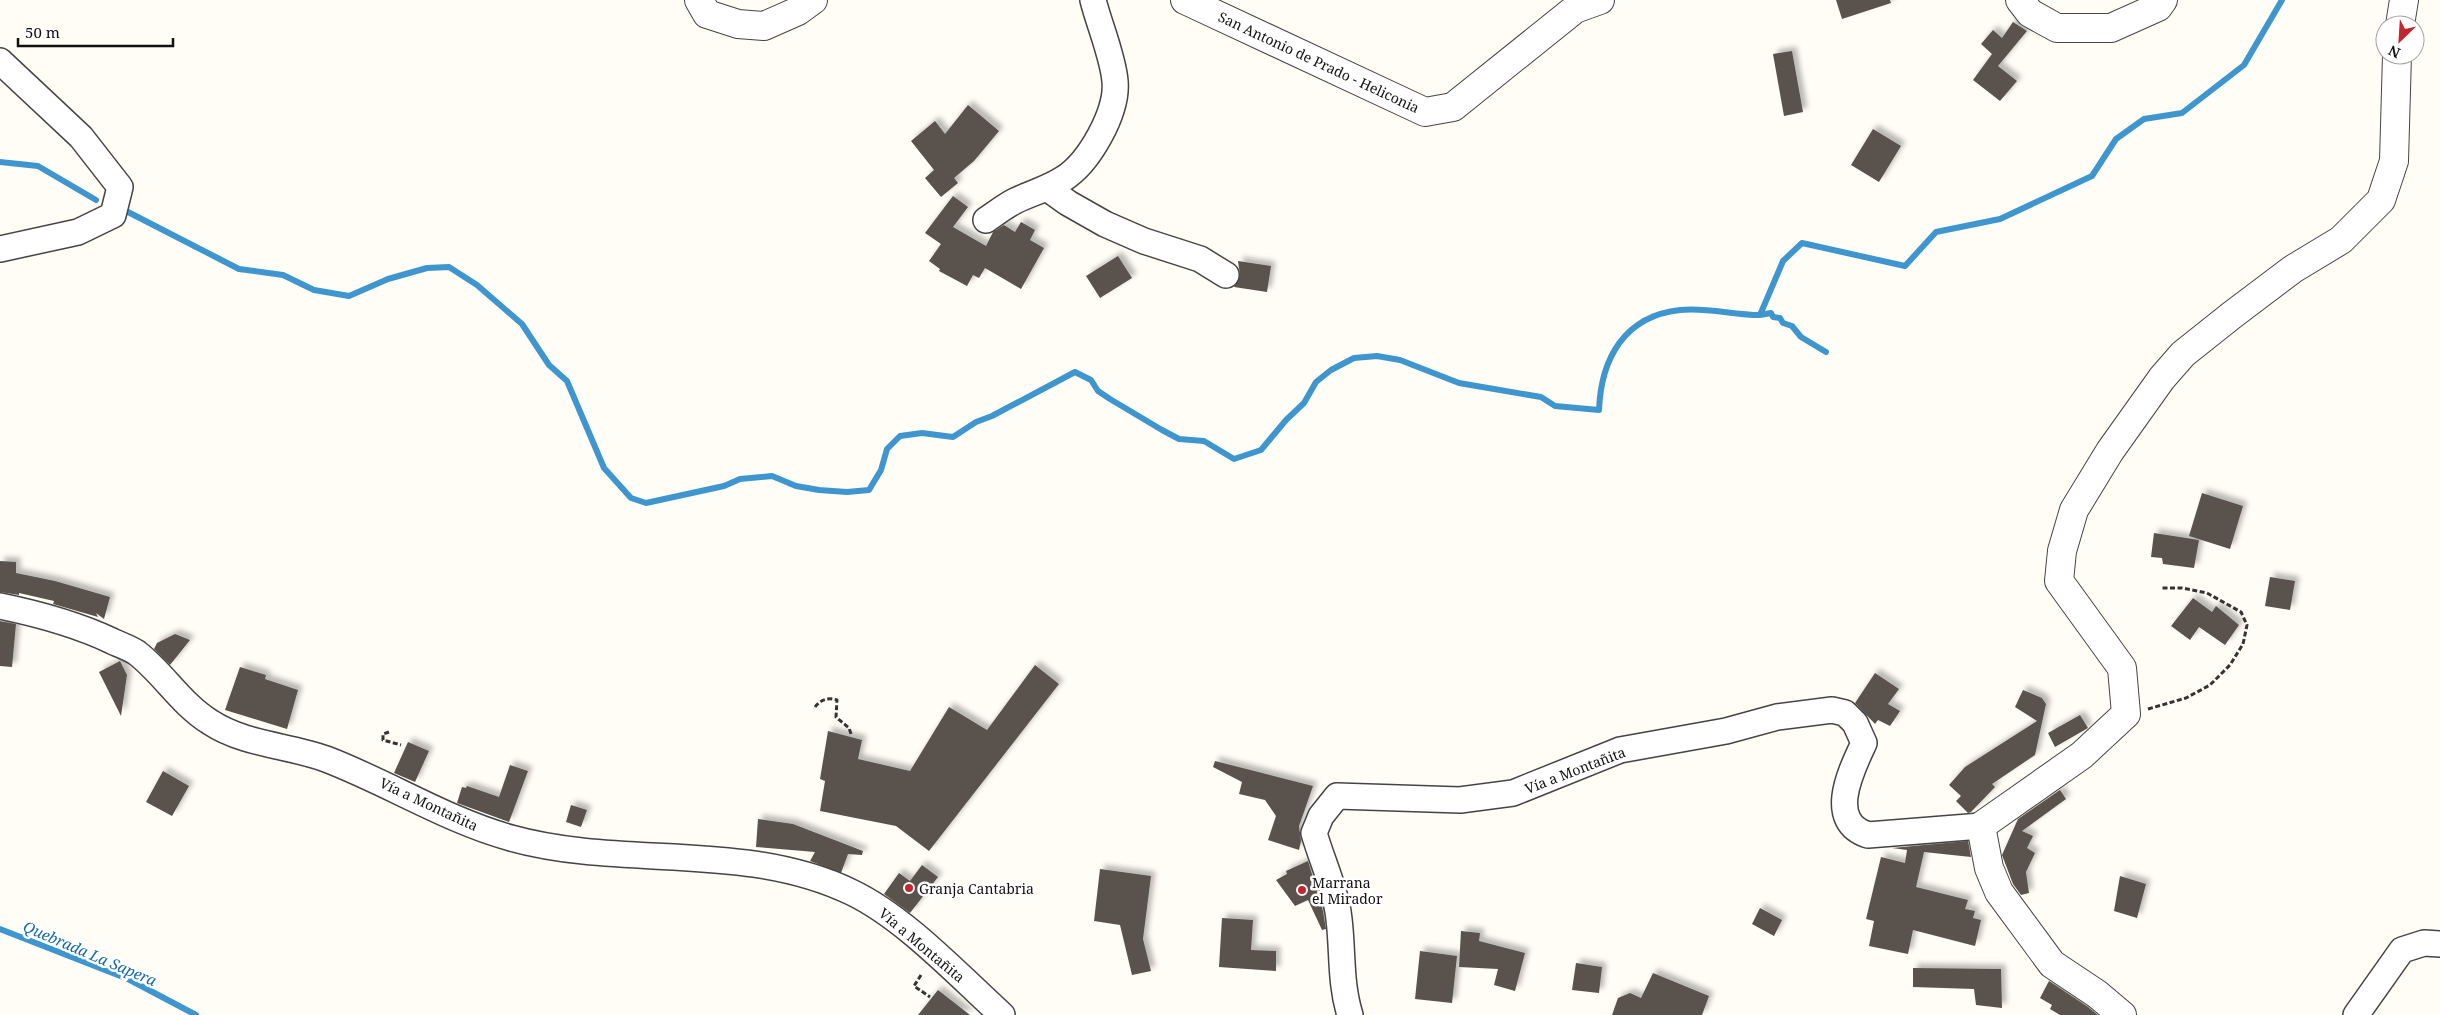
<svg xmlns="http://www.w3.org/2000/svg" width="2440" height="1015" viewBox="0 0 2440 1015" font-family="'Noto Serif',serif">
<defs>
<filter id="shadow"><feDropShadow dx="4.5" dy="-4.5" stdDeviation="2.5" flood-color="#0004"/></filter>
</defs>
<rect width="100%" height="100%" fill="#fffdf5"/>
<g fill="none" stroke-linecap="round" stroke-linejoin="round">
<path stroke="#3f96cf" stroke-width="6" d="M0 162 38 166 96 200
M128 212 239 269 283 275 314 290 349 296 388 279 427 268 449 267 477 285 522 324 549 365 567 381 604 468 631 498 646 503 724 486 740 479 772 476 796 486 819 490 847 492 869 490 881 470 887 449 900 436 922 433 953 437 976 422 992 416 1075 372 1091 380 1098 391 1110 399 1162 430 1179 439 1204 441 1234 459 1261 450 1286 420 1304 403 1316 382 1331 370 1354 358 1377 356 1400 360 1459 383 1541 397 1555 406 1599 410C1601 359 1624 316 1680 310 1707 307 1733 315 1760 315L1783 261 1802 243 1905 266 1936 232 2000 219 2092 176 2116 139 2144 119 2182 113 2244 65 2282 0
M1760 315 1771 313 1773 317 1780 318 1783 323 1792 326 1801 337 1826 352
M0 929 128 979 196 1015"/>
</g>
<path fill="#5a524d" filter="url(#shadow)" d="M1836 0H1890L1891 3 1842 19Z
M2013 22 2027 31 1998 66 2017 81 2000 101 1973 80 1992 54 1981 44 1993 30 2002 38Z
M1792 51 1803 112 1784 116 1773 54Z
M968 105 999 131 974 161 954 178 958 183 941 197 925 178 934 170 911 141 935 121 945 134Z
M1873 129 1901 146 1879 182 1851 165Z
M953 196 968 207 953 227 986 246 993 232 1004 225 1015 232 1021 222 1035 230 1030 240 1044 248 1021 289 985 268 979 278 973 275 967 286 939 271 940 269 929 261 941 244 925 233Z
M1118 256 1132 278 1100 298 1086 276Z
M1238 261 1271 266 1267 292 1234 287 1240 276Z
M2202 493 2243 506 2230 549 2189 536Z
M2154 533 2199 540 2194 568 2163 564 2162 558 2151 557Z
M0 561 16 562V573L55 581 110 597 104 619 96 613 98 617 53 604 54 601 19 593V595L0 592Z
M2270 577 2295 581 2290 610 2265 606Z
M2193 598 2212 612 2216 606 2239 625 2225 645 2199 627 2190 640 2171 626Z
M0 621 16 624 12 667 0 666Z
M175 634 190 640 170 665 154 649 157 643Z
M120 661 127 675 121 716 99 672Z
M1035 665 1059 684 929 851 896 826 820 811 825 781 820 779 828 731 862 740 858 759 910 771 949 707 987 730Z
M240 667 266 675 265 679 298 690 287 729 225 710Z
M1875 673 1899 689 1888 704 1900 711 1890 726 1878 720 1875 724 1855 703Z
M2023 690 2042 698 2046 704 2035 755 1992 784 1995 787 1971 812 1968 813 1956 801 1961 796 1949 785 1965 767 2037 721 2015 707Z
M2080 715 2088 728 2055 747 2048 733Z
M408 742 429 751 415 782 394 773Z
M1215 761 1313 786 1299 826 1301 841 1299 850 1268 840 1276 816 1265 800 1239 794 1242 782 1213 767Z
M510 765 528 771 509 822 457 803 462 787 466 788 467 786 499 797Z
M163 771 189 786 172 816 146 802Z
M2060 790 2066 799 2022 831 2033 836 2027 848 2035 853 2026 872 2029 893 2021 895 2013 884 2002 855 2018 819Z
M571 805 587 810 581 827 566 822Z
M758 819 793 824 863 851 862 855 848 854 841 873 810 861 815 852 756 847Z
M1968 841 1971 857 1924 852 1916 887 1968 900 1965 909 1975 911 1973 918 1981 920 1975 946 1913 930 1908 954 1869 946 1874 921 1866 919 1881 857 1905 863 1907 850 1892 848Z
M1308 861 1323 911 1326 929 1322 930 1308 900 1295 906 1276 880 1287 874 1286 871Z
M922 865 938 877 910 913 884 894 899 873 910 881Z
M1100 869 1151 876 1143 939 1151 971 1132 975 1120 925 1094 921Z
M2120 876 2146 884 2137 918 2114 911Z
M1760 908 1782 920 1774 936 1752 924Z
M1222 918 1253 920 1251 950 1276 951V971L1219 967Z
M1461 931 1480 933 1479 941 1525 953 1515 991 1494 985 1498 969 1459 967Z
M1420 951 1457 956 1452 1003 1415 999Z
M1576 963 1602 967 1599 993 1572 990Z
M1913 968 2001 969 2002 1008 1976 1005 1974 989 1913 987Z
M1653 973 1709 996 1702 1015H1612L1618 998 1630 993 1641 998Z
M2049 981 2088 1007 2098 1015H2060L2050 1009 2052 1005 2040 998Z
M938 990 970 1015H918Z"/>
<g fill="none" stroke-linecap="round" stroke-linejoin="round">
<g stroke="#444" stroke-width="28">
<path id="minor" d="M0 61 81 137 120 187 113 215 78 232 0 249
M1047 188 1068 203 1105 224 1144 241 1200 259 1226 275
M986 220C995 214 1005 206 1015 201 1031 193 1048 189 1063 179 1089 163 1118 112 1115 81 1113 57 1099 24 1093 0
M0 606C39 614 76 624 112 641 120 645 130 648 137 653 163 673 181 704 210 722 245 745 288 745 326 759 389 783 446 820 511 838 622 869 745 841 851 892 904 917 958 975 1002 1015
M1350 1015C1340 983 1343 952 1339 919 1336 890 1322 861 1314 833L1321 816 1337 796 1460 800 1513 793 1620 750 1726 731 1777 717 1832 710 1845 713 1855 723 1864 743C1852 769 1825 821 1868 835L1981 826
M2356 1015 2402 950 2424 943 2440 944"/>
</g>
<g stroke="#444" stroke-width="30">
<path id="tertiary" d="M699 0 707 14 738 24 764 26 798 11 813 0
M1185 0 1425 112 1453 107 1575 9 1600 0
M2020 0 2030 13 2057 28H2111L2158 7 2163 0
M2400 25 2404 0
M2122 1015 2097 994 2052 964 1999 892 1989 868 1981 826 2082 755 2126 714 2122 668 2059 581 2062 551 2074 510 2110 451 2162 378 2183 354 2232 315 2293 269 2341 240 2381 200 2394 161 2397 55"/>
</g>
<path stroke="#333" stroke-width="3" stroke-dasharray="5 2.5" stroke-linecap="butt" d="M815 707C820 700 828 697 837 700L836 717 849 728 851 734
M2148 709 2186 698 2210 685 2230 665 2243 644 2247 625 2241 612 2207 593 2182 588H2161
M389 732 383 734V740L401 745
M921 975 914 986 930 997"/>
<use href="#minor" stroke="#fff" stroke-width="25"/>
<use href="#tertiary" stroke="#fff" stroke-width="28"/>
</g>
<g fill="#c4262e" stroke="#fff" stroke-width="2">
<circle cx="909" cy="888" r="5"/>
<circle cx="1302" cy="890" r="5"/>
</g>
<g text-anchor="middle" dominant-baseline="central" stroke-width="5" stroke-linejoin="round" paint-order="stroke">
<g font-size="14" fill="#111" stroke="#fff">
<text transform="translate(1319 62) rotate(25)">San Antonio de Prado - Heliconia</text>
<text transform="translate(1575 770) rotate(-21)">Vía a Montañita</text>
<text transform="translate(429 804) rotate(25)">Vía a Montañita</text>
<text transform="translate(922 945) rotate(40)">Vía a Montañita</text>
</g>
<g font-size="14" fill="#111" stroke="#fff" text-anchor="start">
<text x="1312" y="882">Marrana<tspan x="1312" dy="16">el Mirador</tspan></text>
<text x="919" y="888">Granja Cantabria</text>
</g>
<g font-size="15" font-style="italic" fill="#1768a6" stroke="#fff">
<text transform="translate(90 953) rotate(23)">Quebrada La Sapera</text>
</g>
</g>
<g transform="translate(2400 40) rotate(205)"><circle r="24" fill="#ffffff" stroke="#a0a0a0"/>
<path d="M0-4L9 19L0 12L-9 19Z" fill="#c4262e"/>
<text y="-8" font-size="14" font-weight="bold" text-anchor="middle" fill="#111111">N</text>
</g>
<path d="M18 38v8h155v-8" fill="none" stroke="#111111" stroke-width="2.5"/>
<text x="25" y="38" font-size="15" fill="#111111" stroke="#ffffff" stroke-width="4" paint-order="stroke">50 m</text>
</svg>
